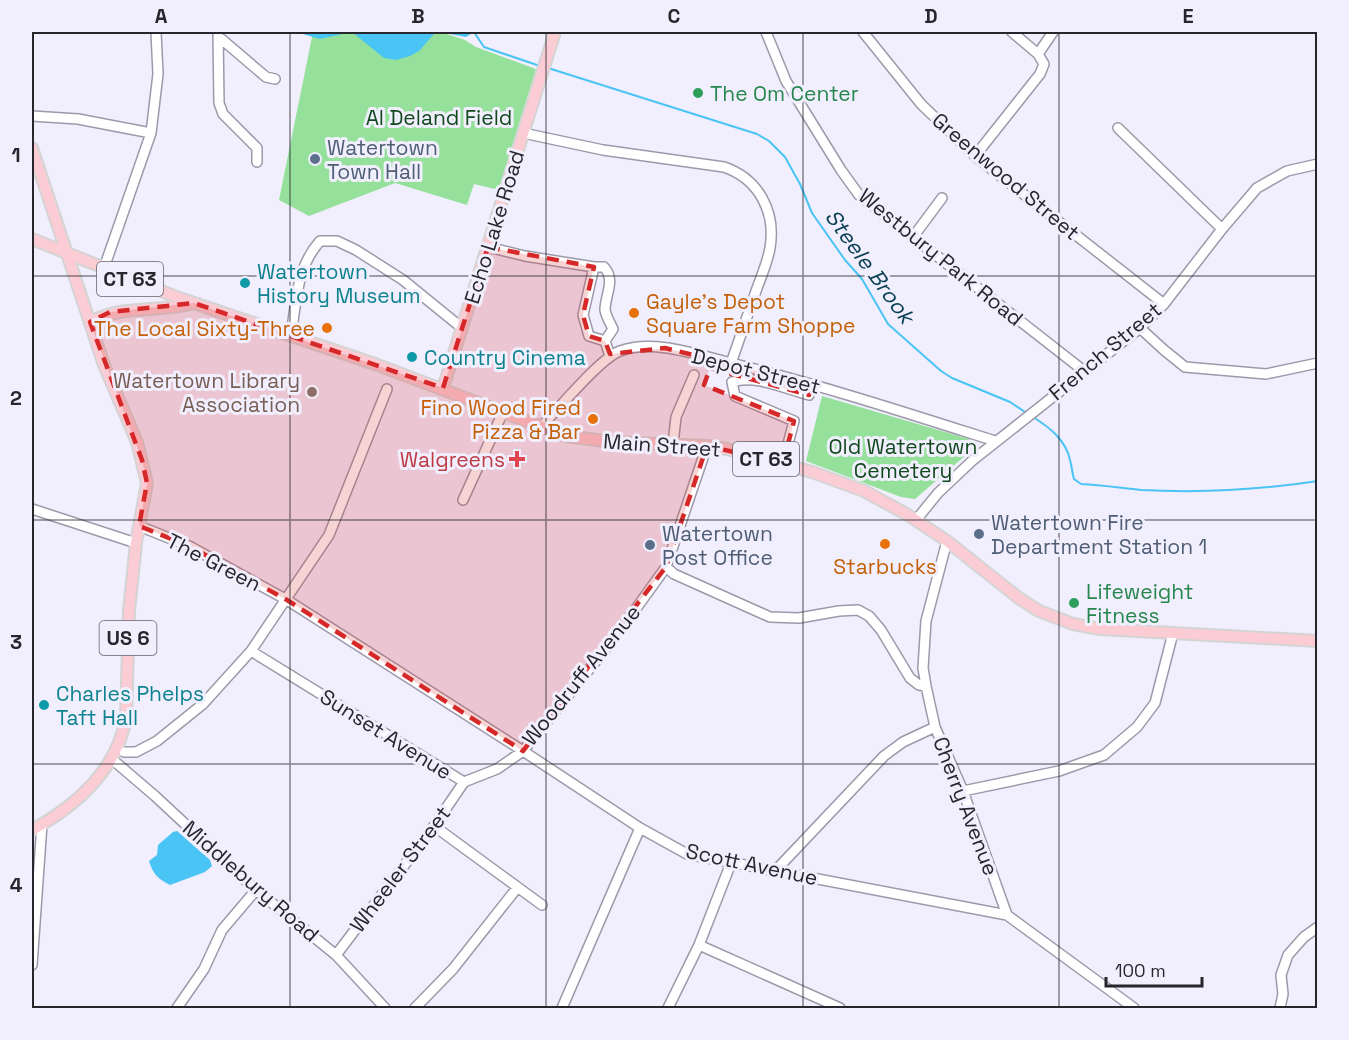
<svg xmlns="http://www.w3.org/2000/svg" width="1349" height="1040" viewBox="0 0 1349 1040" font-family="'Space Grotesk',sans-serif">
<rect width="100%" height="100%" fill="#f1eefd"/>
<path fill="#95e19b" d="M313 32H441L465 40 476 47 536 69 499 190 474 184 467 205 395 183 309 216 279 200Z
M822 396 969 439 973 449 915 499 901 497 806 461Z"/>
<path fill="#49c4f5" d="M296 32H474L466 37 439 32 434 34 419 51 410 56 396 60 384 58 352 32 320 39Z
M177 831 210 860 212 866 205 872 170 885C158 879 153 874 149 861L157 855 158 845 173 832Z"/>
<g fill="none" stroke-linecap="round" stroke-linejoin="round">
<path stroke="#49c4f5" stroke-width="2" d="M474 32 484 47 540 66
M548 68 757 134 769 141 785 157 800 184 812 213 845 260 862 279 888 324 941 371 952 378 1010 402 1028 414
M1033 417C1049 427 1066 440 1070 460 1072 466 1072 473 1074 479L1081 484C1102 485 1121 488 1141 490 1200 493 1260 490 1318 481"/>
<g stroke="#9d99aa" stroke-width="12">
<path id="minor" d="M218 32 219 103 223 114 257 148V162
M766 32 786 81 841 170 859 195 1084 371
M863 32 921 104 975 156 1164 304
M219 37 266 77 275 79
M1038 54 1053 32
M32 116 78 119 151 133
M1118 128 1222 229
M523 133 603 150 724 167C759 179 776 212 770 248 767 265 759 281 754 297 746 319 739 341 731 363
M975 156 1040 74 1044 64 1038 54 1012 32
M913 237 942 198
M488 247 525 256 594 267 583 315 589 336 605 341 610 356
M594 267H604C616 280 605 295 605 310 606 316 610 323 613 329L605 341
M104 268 151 133 158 74 156 32
M1140 328 1164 350 1185 367 1266 374 1318 363
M291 334C297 300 296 268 320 241H337L356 250 403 280 462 328
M732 382 735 396 794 421 783 463
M732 382C755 374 786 389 809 395L814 385
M543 427 547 420C563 404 601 358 620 351 653 339 695 354 727 362 818 384 907 413 995 441
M673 444 676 417 694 375
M463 500 503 412
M32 509 136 543
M916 520 938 493 973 460 1140 328 1164 304 1222 229 1257 188 1287 171 1318 164
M139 526 189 546 287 600 523 751 640 828 687 854 1007 915
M947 541 926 621 923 668 926 686 935 727 963 791 1007 915 1134 1008
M666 567 674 574 770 617 799 618 839 611 858 610 869 616 881 630 910 678 919 685 926 686
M251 651 464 782
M124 752H136L157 741 203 704 251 651 329 535 387 389
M113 760 155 796 256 890 336 955 385 1008
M464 782 497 769 523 751 600 656 635 610 666 567 707 446
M963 791 1059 771 1104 755 1137 727 1155 703 1173 633
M434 826 542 905
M776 870 884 756 903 742 935 727
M699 945 840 1008
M336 955 434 826 464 782
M32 965 42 824
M177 1008 204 969 222 930 256 890
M415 1008 453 969 517 888
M562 1008 640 828
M668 1008 699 945 731 863
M1280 1008 1283 994 1281 975 1288 955 1304 937 1318 927"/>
</g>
<g stroke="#d4d4d5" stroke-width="14">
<path id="major" d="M32 148 104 365 137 442 147 483 136 543 129 611 126 717C118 769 76 806 32 830
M32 239 179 298 375 364 566 436 612 442 707 446 727 449 812 472 864 491 908 515 947 541 1020 599 1039 611 1073 624 1100 629 1318 641
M90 322C125 304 157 313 194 303
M443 388 555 32"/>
</g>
<use href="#minor" stroke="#fff" stroke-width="9"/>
<use href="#major" stroke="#fbccd3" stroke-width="10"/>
</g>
<path fill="#d62828" fill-opacity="0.2" stroke="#d62828" stroke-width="4.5" stroke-dasharray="12 8" stroke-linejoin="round" d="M488 247 594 267 583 315 589 336 605 341 610 354 665 348 814 385 809 395 710 368 704 385 794 421 783 463 707 446 666 567 523 751 287 600 189 546 139 526 147 483 142 460 90 322 110 312 194 303 443 388Z"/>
<path fill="none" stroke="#27262c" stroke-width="1.5" stroke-opacity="0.55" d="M290 32V1008M546 32V1008M803 32V1008M1059 32V1008M32 276H1318M32 520H1318M32 764H1318"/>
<g fill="#2e9e5b" stroke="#f1eefd" stroke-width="2">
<circle cx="698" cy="93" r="6"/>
<circle cx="1074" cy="603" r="6"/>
</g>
<g fill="#5c6f8a" stroke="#f1eefd" stroke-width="2">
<circle cx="315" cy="159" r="6"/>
<circle cx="979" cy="534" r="6"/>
<circle cx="650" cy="545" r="6"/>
</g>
<g fill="#0f9aa8" stroke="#f1eefd" stroke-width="2">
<circle cx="245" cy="283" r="6"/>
<circle cx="412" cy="357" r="6"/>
<circle cx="44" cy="705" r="6"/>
</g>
<g fill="#e8710a" stroke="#f1eefd" stroke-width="2">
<circle cx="634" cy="313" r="6"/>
<circle cx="327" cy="328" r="6"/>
<circle cx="593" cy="419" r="6"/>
<circle cx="885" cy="544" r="6"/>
</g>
<circle fill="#8d6e63" stroke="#f1eefd" stroke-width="2" cx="312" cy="392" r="6"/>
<path fill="#e0444e" stroke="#f1eefd" stroke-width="2" d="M514 450h6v6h6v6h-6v6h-6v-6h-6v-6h6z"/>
<g text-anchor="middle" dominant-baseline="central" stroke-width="6" stroke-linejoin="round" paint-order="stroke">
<g fill="#f1eefd" stroke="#64626b" stroke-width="1.5">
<rect x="97" y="262" width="66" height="34" rx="4.5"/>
<rect x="733" y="442" width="66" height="34" rx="4.5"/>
<rect x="99.5" y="621" width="57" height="34" rx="4.5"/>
</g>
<g font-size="20" font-weight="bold" fill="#27262c">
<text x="130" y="279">CT 63</text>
<text x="766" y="459">CT 63</text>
<text x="128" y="638">US 6</text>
</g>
<g font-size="21" fill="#27864d" stroke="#f1eefd" text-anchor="start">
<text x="710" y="93">The Om Center</text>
<text x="1086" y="591">Lifeweight<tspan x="1086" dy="24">Fitness</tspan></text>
</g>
<g font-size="21" fill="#11491c" stroke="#f1eefd">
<text x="439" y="117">Al Deland Field</text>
<text x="903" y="446">Old Watertown<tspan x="903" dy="24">Cemetery</tspan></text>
</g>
<g font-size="21" fill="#4e5e75" stroke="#f1eefd" text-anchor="start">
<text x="327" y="147">Watertown<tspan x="327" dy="24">Town Hall</tspan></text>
<text x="991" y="522">Watertown Fire<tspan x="991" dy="24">Department Station 1</tspan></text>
<text x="662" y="533">Watertown<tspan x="662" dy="24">Post Office</tspan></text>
</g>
<g font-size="21" fill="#27262c" stroke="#f1eefd">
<text transform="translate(1006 176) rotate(40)">Greenwood Street</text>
<text transform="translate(494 227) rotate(-73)">Echo Lake Road</text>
<text transform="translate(941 257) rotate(39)">Westbury Park Road</text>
<text transform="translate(1105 351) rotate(-40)">French Street</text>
<text transform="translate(756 371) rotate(14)">Depot Street</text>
<text transform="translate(662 445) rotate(4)">Main Street</text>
<text transform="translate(214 562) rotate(27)">The Green</text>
<text transform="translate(581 675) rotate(-51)">Woodruff Avenue</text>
<text transform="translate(386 734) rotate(32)">Sunset Avenue</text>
<text transform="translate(966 806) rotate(69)">Cherry Avenue</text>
<text transform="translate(752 864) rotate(12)">Scott Avenue</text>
<text transform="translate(400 869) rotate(-53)">Wheeler Street</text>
<text transform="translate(251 881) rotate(41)">Middlebury Road</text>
</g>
<g font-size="21" fill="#0d838f" stroke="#f1eefd" text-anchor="start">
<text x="257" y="271">Watertown<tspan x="257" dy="24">History Museum</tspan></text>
<text x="424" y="357">Country Cinema</text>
<text x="56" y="693">Charles Phelps<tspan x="56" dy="24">Taft Hall</tspan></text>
</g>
<g font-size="21" fill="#c56008" stroke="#f1eefd" text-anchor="end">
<text x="646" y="301" text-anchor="start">Gayle's Depot<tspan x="646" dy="24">Square Farm Shoppe</tspan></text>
<text x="315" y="328">The Local Sixty-Three</text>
<text x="581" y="407">Fino Wood Fired<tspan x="581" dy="24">Pizza &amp; Bar</tspan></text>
<text x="885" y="566" text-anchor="middle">Starbucks</text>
</g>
<g font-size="21" fill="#785e54" stroke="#f1eefd" text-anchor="end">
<text x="300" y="380">Watertown Library<tspan x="300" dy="24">Association</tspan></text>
</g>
<g font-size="21" fill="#be3a42" stroke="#f1eefd" text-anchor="end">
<text x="505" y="459">Walgreens</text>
</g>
<g font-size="22" font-style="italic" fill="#093f53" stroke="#f1eefd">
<text transform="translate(870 266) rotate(54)">Steele Brook</text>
</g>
</g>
<rect width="1349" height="1040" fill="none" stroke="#f1eefd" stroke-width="66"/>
<path d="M1106 977v9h96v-9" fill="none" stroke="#27262c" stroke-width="3"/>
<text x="1115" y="977" font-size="18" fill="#27262c" stroke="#f1eefd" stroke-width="4.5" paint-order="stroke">100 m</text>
<rect x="33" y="33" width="1283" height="974" fill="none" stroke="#27262c" stroke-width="2"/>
<g font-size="20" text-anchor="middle" font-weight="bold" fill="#27262c">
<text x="161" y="23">A</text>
<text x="418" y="23">B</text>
<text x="674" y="23">C</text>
<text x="931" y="23">D</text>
<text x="1188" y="23">E</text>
<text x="16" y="162">1</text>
<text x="16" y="405">2</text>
<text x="16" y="649">3</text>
<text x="16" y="892">4</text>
</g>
</svg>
